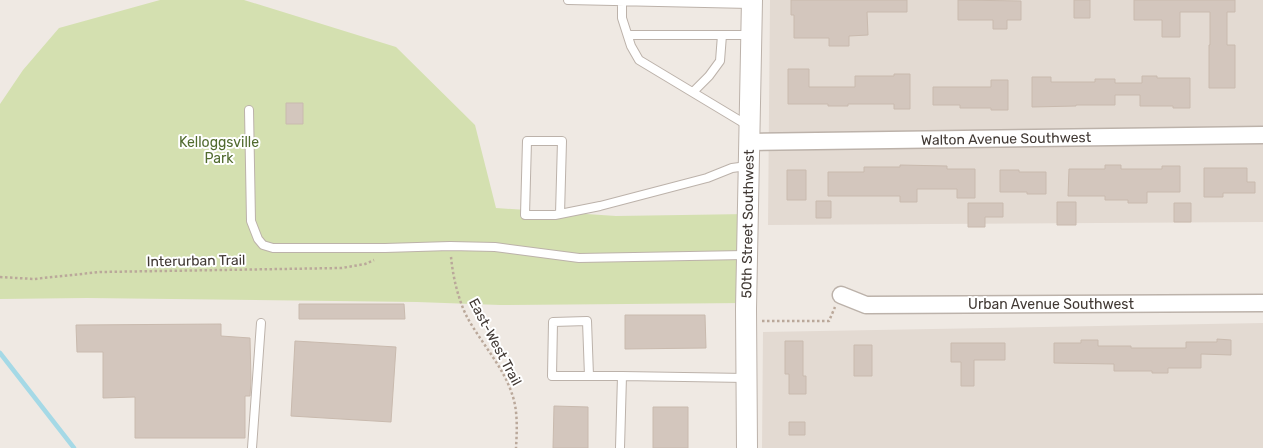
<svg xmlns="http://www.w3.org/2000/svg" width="1263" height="448" viewBox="0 0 1263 448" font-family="Rubik,sans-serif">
<rect width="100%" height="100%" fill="#efe9e3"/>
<path fill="#e3dad2" d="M770 0H1263V222L768 225Z
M1263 323V448H762L763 332Z"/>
<path fill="#d4e0b0" d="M160 0H244L396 47 475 125 496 208 616 216 748 214 746 303 500 305 417 302 87 298 0 299V104L23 70 59 28Z"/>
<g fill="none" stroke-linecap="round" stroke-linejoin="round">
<path stroke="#a5d9e6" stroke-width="4.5" d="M0 353 74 448"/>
</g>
<path fill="#d3c6bd" stroke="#c9baae" d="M791 0H907V12H867L868 35 849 36V46H829V38H794V15H791Z
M958 0 1021 1V20H1007V29H993V20H958Z
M1074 0H1090V18H1074Z
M1134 0H1235V12H1227V45H1235V88H1209V45H1210V12H1180V37H1162V20H1134Z
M788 69H809V87H855V76H894V74H910V109H894V104H848V106H828V104H788Z
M1142 76H1157V78H1190V108H1173V106H1140V95H1115V105H1076V106L1032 107V77H1051V82H1095V79H1115V83H1142Z
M991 80H1008V110H991V108H960V105H933V87H991Z
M286 103H303V124H286Z
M900 165 947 166V169H975V198H957V189H917V202H900V196H828V172H864V167H900Z
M1105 165H1121V169H1162V166H1180V192H1147V203H1128V200H1105V196H1068L1069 169H1105Z
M1204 168H1247V182H1255V193H1223V197H1204Z
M787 170H806V200H787Z
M1000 170H1019V172H1046V194H1027V192H1000Z
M816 201H831V218H816Z
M1057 202H1076V225H1057Z
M968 203H1003V217H985V227H968Z
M1174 203H1191V222H1174Z
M299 304H404L405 319H299Z
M625 315H705L706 348 625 349Z
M221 324V336L250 338 251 381 250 396H245V438H135V397L103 398V352H77L76 325Z
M1217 339 1231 340V355L1201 354V368H1168V373H1152V371H1114V364L1054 363V343H1081V340H1098V346H1131V348H1186V342H1217Z
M295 341 396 347 391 422 291 416Z
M785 341H803V376H806V394H789V374H785Z
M951 343H1005V360H974V386H961V362H951Z
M854 345H872V376H854Z
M554 406 588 407V448H553Z
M653 407H688V448H653Z
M789 422H805V435H789Z"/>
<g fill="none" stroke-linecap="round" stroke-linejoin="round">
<g stroke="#bcb2aa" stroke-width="10">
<path id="service" d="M568 0 750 4
M622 1V18L631 46 639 60 747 125
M628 35H751
M693 92 709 76 720 61 722 35
M249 110 251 221 258 239 263 245 273 248H385L450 246 495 247 579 258 745 255
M560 214 562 141H527L525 215H555L600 206 707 178 732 168 747 166
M589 376 587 321 553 322 552 376H622
M252 448 261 323
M620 448 622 376 746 378"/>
</g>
<g stroke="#bcb2aa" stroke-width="19">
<path id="minor" d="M750 142 1263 135
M841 295 866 305 1263 303"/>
</g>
<g stroke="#bcb2aa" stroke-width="22">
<path id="tertiary" d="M747 448 746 309 752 0"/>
</g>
<path stroke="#baa89a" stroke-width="2.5" stroke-dasharray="2.5 2.5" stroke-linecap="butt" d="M451 257C453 277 458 299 467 317 480 341 504 368 512 394 518 410 517 431 516 448
M0 277 34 279 100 272 342 268 365 264 374 260
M762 321H829L835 307"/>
<use href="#service" stroke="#fff" stroke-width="8"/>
<use href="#minor" stroke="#fff" stroke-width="16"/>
<use href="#tertiary" stroke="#fff" stroke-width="20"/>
</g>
<g text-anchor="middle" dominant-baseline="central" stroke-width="4" stroke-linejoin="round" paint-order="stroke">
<g font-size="14" fill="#413934" stroke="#fff">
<text transform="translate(1006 139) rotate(-1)">Walton Avenue Southwest</text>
<text transform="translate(748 224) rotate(-89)">50th Street Southwest</text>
<text transform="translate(196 261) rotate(-1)">Interurban Trail</text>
<text x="1051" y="304">Urban Avenue Southwest</text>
<text transform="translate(495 342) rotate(62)">East-West Trail</text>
</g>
<g font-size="14" fill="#516b2f" stroke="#fff">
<text x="219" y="142">Kelloggsville<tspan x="219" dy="16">Park</tspan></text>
</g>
</g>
</svg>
